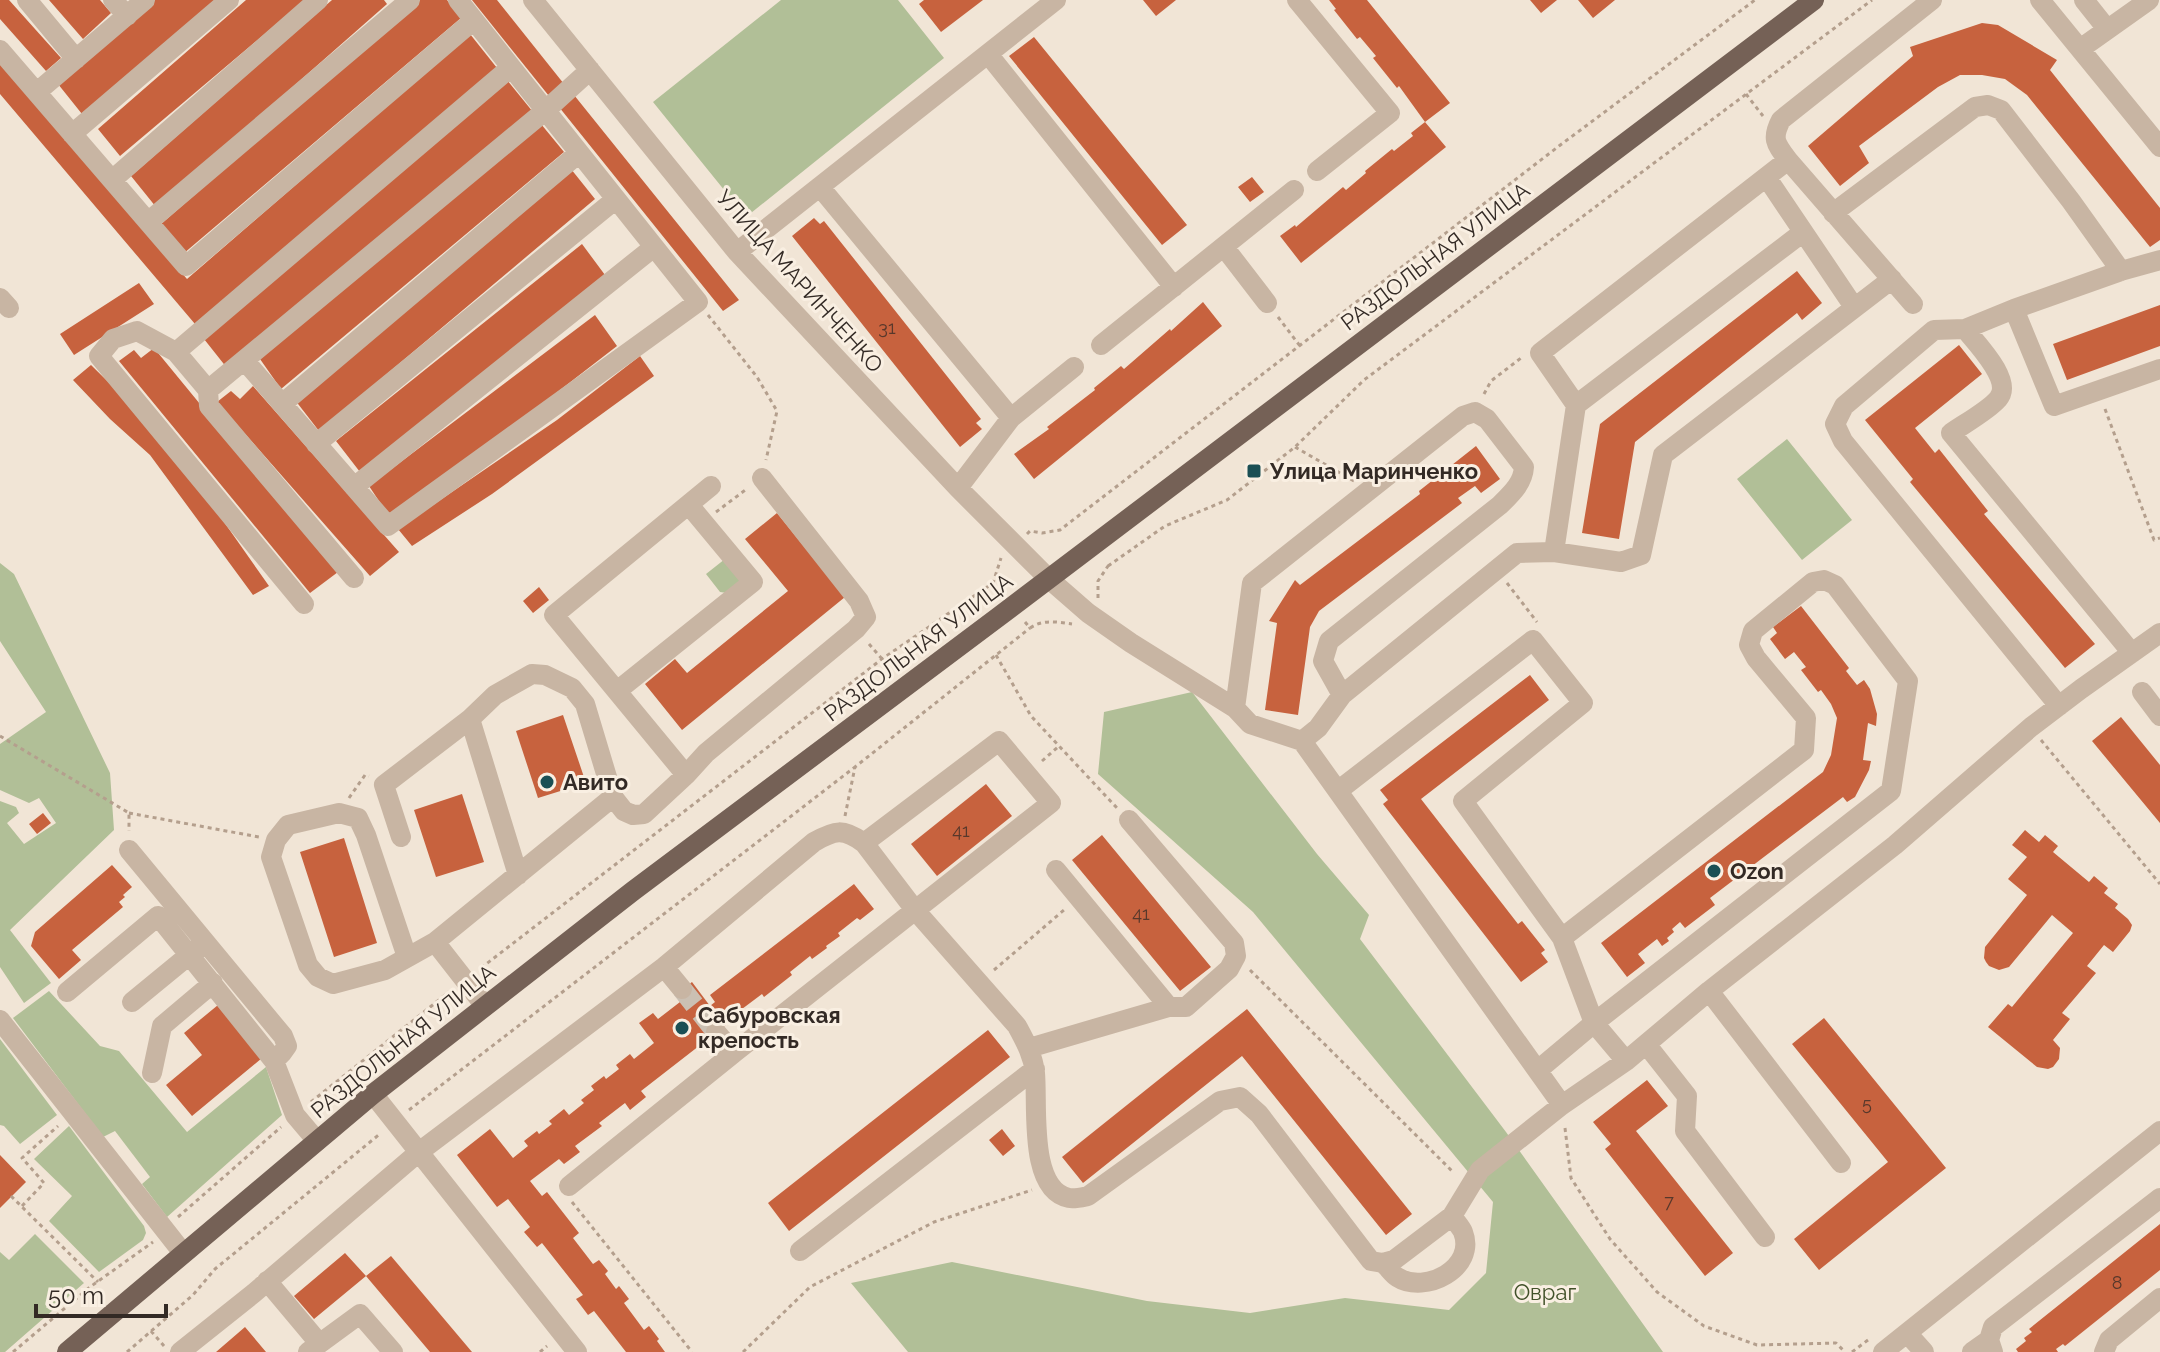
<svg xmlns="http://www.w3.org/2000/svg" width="2160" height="1352" viewBox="0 0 2160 1352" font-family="Raleway,sans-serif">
<rect width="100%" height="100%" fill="#f1e5d6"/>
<path fill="#b1bf97" d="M781 0H898L944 58 746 217 653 102Z
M1787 439 1852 520 1802 560 1737 479Z
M725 559 739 576V584L727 593 720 592 706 574Z
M0 563 14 574 110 773 114 830 10 930 51 983 24 1003 0 967V801L16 807 19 813 7 823 24 844 56 823 39 798 29 803 0 790V744L46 712 0 641Z
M1192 692 1317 854 1369 915 1360 939 1506 1132 1663 1352H908L851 1283 952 1262 1147 1301 1250 1313 1345 1298 1449 1310 1486 1273 1493 1202 1253 912 1098 774 1104 712Z
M49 991 100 1046 119 1051 187 1132 266 1067 282 1115 167 1217 142 1184 150 1177 115 1131 103 1137 13 1018Z
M0 1039 57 1115 20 1144 4 1126 0 1125Z
M69 1126 144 1226 146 1233 143 1240 99 1272 49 1221 72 1196 34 1159Z
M35 1234 84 1283 5 1352H0V1252L9 1260Z"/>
<path fill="#c7623e" d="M0 0H9L61 58 46 71 0 19Z
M49 0H100L111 13 83 39Z
M155 0H215L82 114 58 84Z
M246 0H305L120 156 98 129Z
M332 0H384L387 4 156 207 131 176Z
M418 0H447L461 18 183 254 160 225Z
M472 0H497L564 84 549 96Z
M924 0H983L941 32 919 4Z
M1143 0H1176L1156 16Z
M1329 0H1367L1450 103 1425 122 1399 86 1397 88 1373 58 1376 56 1360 37 1357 39 1334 10 1336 9Z
M1530 0H1557L1541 13Z
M1578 0H1615L1593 18Z
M1982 23 1998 25 2057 60 2050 70 2160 208V240L2150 247 2027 95 2005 79 1982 75H1960L1938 87 1859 146 1869 163 1840 186 1808 146 1913 56 1910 47Z
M470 34 497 68 195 324 0 94V64L187 279Z
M1034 37 1187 225 1162 245 1009 56Z
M507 80 533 112 227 368 204 339Z
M574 95 739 300 723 311 559 107Z
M1425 122 1446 147 1301 263 1280 236 1295 225 1296 227 1343 187 1346 190 1366 173 1365 171 1392 149 1394 151 1413 136 1411 133Z
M541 124 564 152 281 389 260 359Z
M571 169 595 199 319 431 295 400Z
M1252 177 1264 192 1250 202 1238 187Z
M814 218 820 224 824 221 981 419 976 423 982 429 960 447 792 236Z
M582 244 605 275 360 472 336 441Z
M1797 271 1822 303 1802 320 1797 313 1635 442 1619 539 1582 533 1600 424Z
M139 283 154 304 74 355 60 334Z
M1203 302 1222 326 1034 479 1014 454 1049 429 1047 427 1095 390 1094 388 1121 366 1124 369 1170 329 1171 331Z
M2160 305V346L2067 380 2053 344Z
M595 315 617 346 454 472 389 516 369 486Z
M1959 345 1982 374 1915 428 1935 453 1939 449 1988 511 1984 514 2095 644 2065 668 1910 482 1913 479 1865 420Z
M154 348 338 572 310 593 119 361 134 350 141 358Z
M640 356 654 376 492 494 412 546 398 529 557 420Z
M91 365 165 438 269 586 253 595 150 455 110 419 73 380Z
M253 386 399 552 370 576 217 402 231 391 240 399Z
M1476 446 1500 479 1481 493 1475 486 1458 498 1462 503 1319 611 1310 627 1298 715 1265 710 1277 623 1269 621 1295 580 1300 585 1420 494 1419 491Z
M777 513 845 597 682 730 645 684 675 659 687 673 788 591 745 539Z
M539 587 549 600 533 613 523 601Z
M1801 606 1849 668 1846 671 1857 685 1864 680 1870 689 1877 714 1876 726 1868 723 1863 760 1871 761 1869 770 1855 797 1847 802 1843 797 1710 898 1715 905 1685 928 1680 922 1672 929 1674 932 1667 938 1669 941 1662 946 1657 939 1638 954 1645 963 1627 977 1601 943 1823 772 1831 755 1837 718 1831 704 1821 690 1818 692 1801 670 1806 667 1794 652 1785 659 1770 639 1777 633 1773 627Z
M1530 675 1549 700 1421 799 1518 924 1522 921 1545 950 1541 953 1548 962 1521 982 1383 804 1388 800 1380 790Z
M563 715 586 783 538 798 516 731Z
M2121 717 2160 765V823L2092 741Z
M986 784 1012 816 937 876 911 844Z
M462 794 484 862 436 877 414 810Z
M43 813 51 823 37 834 29 824Z
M2025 830 2039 842 2045 835 2058 846 2053 852 2089 882 2094 876 2108 888 2104 893 2118 904 2115 908 2128 919 2132 925 2130 931 2113 952 2104 945 2087 966 2096 973 2062 1013 2070 1019 2053 1040 2060 1048 2059 1059 2053 1067 2048 1069 2037 1067 1988 1027 2008 1004 2012 1007 2073 933 2052 915 2009 967 1999 970 1989 966 1986 962 1984 958 1985 947 2027 895 2008 879 2027 857 2012 845Z
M1102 835 1211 967 1180 991 1072 860Z
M344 838 377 943 334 957 300 852Z
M112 865 132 887 123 895 125 897 119 902 123 907 72 950 81 960 59 979 31 946 35 932Z
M854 884 874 909 860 920 857 918 838 933 840 936 826 946 827 948 812 959 810 956 790 972 792 975 764 997 762 994 742 1009 744 1011 641 1091 646 1097 630 1110 625 1103 599 1123 602 1126 575 1146 580 1152 564 1164 559 1159 530 1181 542 1196 547 1192 579 1233 573 1238 593 1264 599 1260 608 1271 605 1274 616 1289 619 1286 629 1299 624 1303 644 1330 649 1326 659 1339 657 1341 665 1352H626L594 1311 588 1315 576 1299 583 1295 542 1243 537 1247 524 1232 530 1227 508 1199 497 1207 457 1155 490 1129 513 1158 528 1146 524 1141 537 1131 539 1134 552 1124 549 1121 564 1109 569 1115 584 1103 581 1100 594 1090 591 1086 604 1076 606 1079 619 1069 616 1065 630 1054 634 1059 654 1043 639 1023 653 1013 658 1019 680 1002 675 995 692 982 710 1006 715 1002 710 995Z
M218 1005 262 1058 192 1116 166 1085 202 1055 184 1033Z
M1247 1009 1412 1214 1386 1235 1242 1056 1083 1183 1062 1157Z
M1824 1018 1946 1168 1819 1270 1794 1239 1888 1162 1792 1044Z
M988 1030 1010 1057 789 1231 768 1203Z
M1647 1080 1668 1106 1636 1131 1733 1253 1705 1276 1605 1149 1611 1144 1593 1122Z
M1002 1129 1015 1146 1003 1156 989 1140Z
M0 1155 26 1182 0 1208Z
M2160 1224V1270L2065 1346 2063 1344 2056 1349 2058 1352H2018L2016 1349 2026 1341 2024 1338 2032 1332 2029 1329Z
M345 1253 366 1276 314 1319 294 1296Z
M391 1256 472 1352H430L366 1276Z
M245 1327 266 1352H216Z"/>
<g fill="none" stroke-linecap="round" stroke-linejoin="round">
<path stroke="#cbc0b3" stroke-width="20" stroke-dasharray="20 10" stroke-linecap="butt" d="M682 989 716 1032"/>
<path stroke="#b49f8d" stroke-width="3" stroke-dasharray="4 4" stroke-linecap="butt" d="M1746 94 1763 116
M708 315 757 377 777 411 766 460
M1278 317 1300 346
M1484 394 1491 381 1521 358
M2105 409 2154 540 2160 538
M1295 447 1354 481
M716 512 748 488
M1027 534 1030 531 1042 533 1060 530 1559 146 1755 0
M1108 566 1165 526 1227 500 1295 447 1364 380 1872 0
M1507 583 1537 622
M1098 598V581L1108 566 1106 565
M1025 622 1030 628C1043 619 1057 622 1072 624
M869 644 882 659
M996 655 1031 716 1117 808
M0 736 129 813V831
M2041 740 2160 884
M1042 761 1059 746
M349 798 365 775 369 776
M129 813 259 837
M845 816 855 767 1030 628
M481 968 882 659 993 583 1001 558
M994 970 1064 910
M1250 970 1454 1173
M311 1102 449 992
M409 1110 855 767
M1565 1128 1571 1178 1610 1239 1657 1292 1704 1326 1757 1345 1836 1343 1845 1352
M11 1196 98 1282
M572 1202 692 1352
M22 1206 44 1183 22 1158 58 1126
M178 1217 281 1127
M151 1331 164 1346
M13 1352 90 1287 153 1242
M127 1352 193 1295 215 1269 381 1133
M540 1352 547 1346
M743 1352 810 1287 934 1222 1032 1190
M1852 1352 1868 1340"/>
<path stroke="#c8b5a3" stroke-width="20" d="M27 0 76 59
M113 0 127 16
M458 0 511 67
M533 0 737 252 958 488 1049 579 1088 613 1131 643 1235 708 1250 724 1302 741 1562 1105
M1297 0 1390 113 1317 171
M2040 0 2080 49 2149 0
M2084 0 2107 29
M2080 49 2160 147
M0 50 186 266 474 20
M988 54 1174 287
M37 92 145 0
M72 134 229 0
M1788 160 1913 304
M1767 178 1854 307
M112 180 318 0
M820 187 1011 418 958 488
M1833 213 1975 107 1988 105 2001 110 2071 201 2121 271
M148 222 410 0
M1224 247 1267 303
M737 252 1056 0
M2160 260 2121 271 2014 309 2054 406 2160 369
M0 298 9 308
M2014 309 1965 329 1934 330 1844 406 1835 424 1843 441 2059 706
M1965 329C1977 344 2014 381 1998 399 1989 410 1964 424 1951 433L2132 653
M1101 345 1294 190
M176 352 137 331 113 339 99 356 304 604
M244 360 388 526 698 302C636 224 573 145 511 67L176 352 208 390 546 110 590 70
M208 390 209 406 354 578
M282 404 579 153
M1576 405 1802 233
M1011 418 1074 367
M316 444 616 199
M354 487 654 247
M1554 552 1621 562 1641 555 1663 455 1892 279
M617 691 753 582 689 505
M2142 692 2160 716
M1235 708 1252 583 1463 416 1475 412 1487 419 1524 467C1523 483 1512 493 1500 505L1329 641 1323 661 1342 695
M470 719 495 695 532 674 545 675 572 688 585 704 613 797
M1302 741 1318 728 1342 695 1517 553 1554 552 1576 405 1540 353 1788 160C1776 144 1771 139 1781 120L1932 0
M686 775 554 615 711 486
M1339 790 1533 640 1583 703 1463 801 1562 938
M401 837 384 785 470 719 518 875
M129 850 283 1036 287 1046 282 1053 274 1061
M1056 870 1169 1007
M407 957 366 835 358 818 339 813 288 825 276 840 271 857 308 965 318 977 333 984 385 970 435 942
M664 967 682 989
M1709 991 1841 1163
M67 992 158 916 274 1061 295 1115 317 1141
M132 1002 199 947
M485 1006 435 942 613 797 624 811 633 815 644 814 686 775 706 753 856 629 866 617 859 601 762 478
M0 1020 183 1253
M716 1032 734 1053 1051 803 999 741 864 843
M1646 1044 1687 1096 1685 1131 1765 1237
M1029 1048 1169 1007H1186L1229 969 1236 956 1234 943 1129 820
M1538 1070 1594 1023 1562 938 1804 750 1806 718 1756 658 1749 645 1753 631 1813 582 1824 580 1835 585 1908 681 1891 791 1594 1023 1626 1061
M152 1073 162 1026 213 983
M373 1094 577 1352
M569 1186 734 1053
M800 1251 1035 1069
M1383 1263C1388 1267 1392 1274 1397 1277 1425 1295 1477 1268 1463 1232 1461 1227 1455 1221 1452 1216
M267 1281 319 1343
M1907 1333 1924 1352
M180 1352 254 1293 419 1152 664 967 814 842C835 830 843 828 864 843L915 910 1017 1026C1025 1041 1033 1055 1035 1073 1038 1105 1028 1190 1069 1198 1075 1199 1083 1197 1088 1196L1220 1101 1240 1097 1259 1114 1371 1261 1383 1263 1394 1260 1452 1216 1480 1170 1562 1105 1626 1061 1709 991 1895 845 2031 727 2081 689 2160 633
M308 1352 360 1314 393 1352
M1883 1352 2160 1131
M1972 1352 1989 1340
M1993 1352 1989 1340 1993 1327 2160 1198
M2104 1352 2109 1340 2160 1298"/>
<path stroke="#756156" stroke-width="20" d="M67 1352 373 1094 633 891 997 618 1814 0"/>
</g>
<g fill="#1b4f54" stroke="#f9efe2" stroke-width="3">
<rect x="1246" y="463" width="16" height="16" rx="4"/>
<circle cx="547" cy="782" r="8"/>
<circle cx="1714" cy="871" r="8"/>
<circle cx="682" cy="1028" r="8"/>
</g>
<g text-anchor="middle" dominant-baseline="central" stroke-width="6" stroke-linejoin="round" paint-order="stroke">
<g font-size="18" fill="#58382b">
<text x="887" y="327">31</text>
<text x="961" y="830">41</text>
<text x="1141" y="913">41</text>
<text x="1867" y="1103">5</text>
<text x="1669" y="1201">7</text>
<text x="2117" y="1282">8</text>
</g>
<g font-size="22" fill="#332a25" stroke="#f9efe2">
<text transform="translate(1435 256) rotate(-37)">РАЗДОЛЬНАЯ УЛИЦА</text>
<text transform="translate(800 281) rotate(48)">УЛИЦА МАРИНЧЕНКО</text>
<text transform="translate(918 647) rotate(-37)">РАЗДОЛЬНАЯ УЛИЦА</text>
<text transform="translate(403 1041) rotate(-39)">РАЗДОЛЬНАЯ УЛИЦА</text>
</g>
<g font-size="22" font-weight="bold" fill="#332a25" stroke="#f9efe2" text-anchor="start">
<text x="1270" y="471">Улица Маринченко</text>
<text x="563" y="782">Авито</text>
<text x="1730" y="871">Ozon</text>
<text x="698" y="1015">Сабуровская<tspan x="698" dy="25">крепость</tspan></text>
</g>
<g font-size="22" fill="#415129" stroke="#f9efe2">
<text x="1545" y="1292">Овраг</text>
</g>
</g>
<path d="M36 1304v12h130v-12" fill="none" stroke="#332a25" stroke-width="4"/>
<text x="48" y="1304" font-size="24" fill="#332a25" stroke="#f9efe2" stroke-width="6" paint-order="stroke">50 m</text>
</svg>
